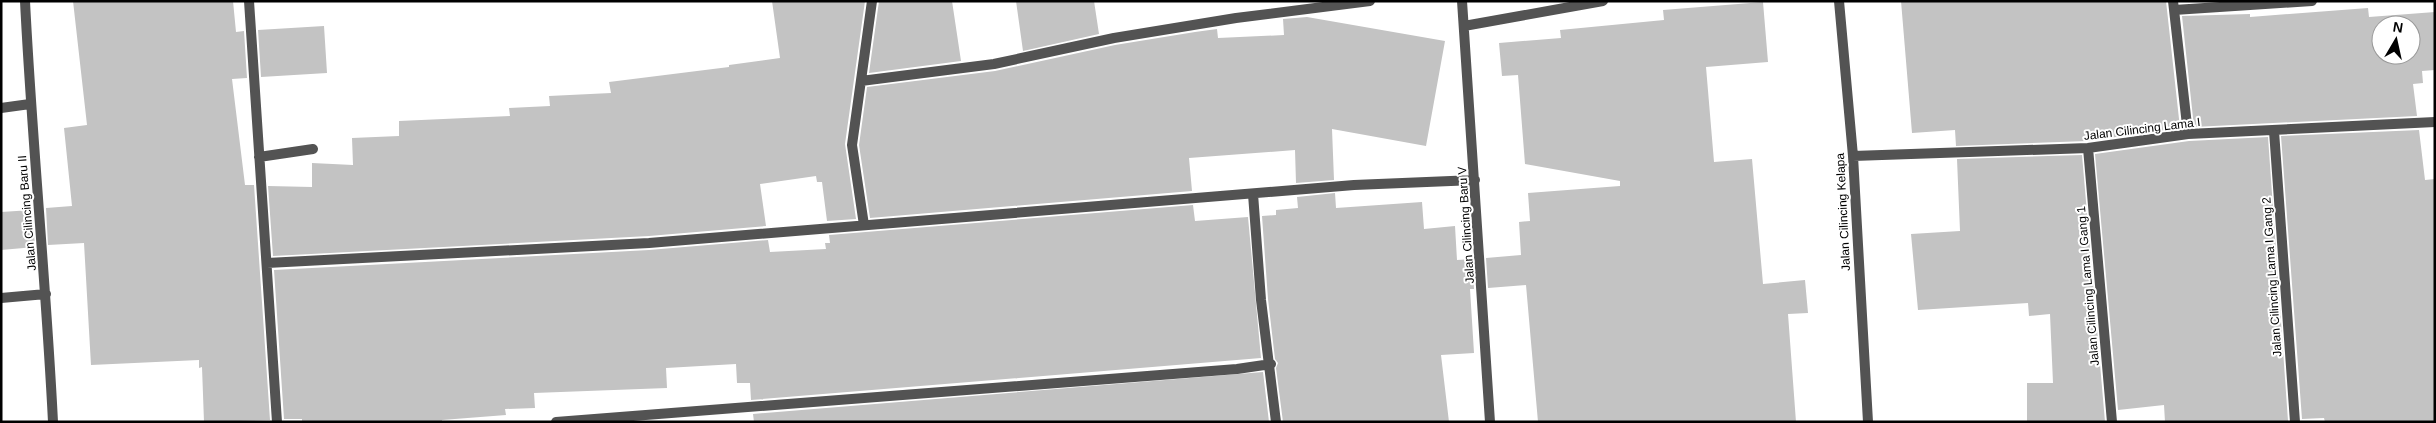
<svg xmlns="http://www.w3.org/2000/svg" width="2436" height="423" viewBox="0 0 2436 423" font-family="Arial,sans-serif">
<rect width="100%" height="100%" fill="#fff"/>
<path fill="#c3c3c3" fill-rule="evenodd" d="M73 1H233L236 32 244 31 247 78 232 79 245 185H254L270 420 204 422 202 367 199 368V360L91 365 84 243 48 245 46 208 72 206 64 128 87 125Z
M772 1H865L845 144 856 219 827 221 822 182H817L816 176 760 184 766 226 649 236 273 256 268 186 312 187V163L353 165 352 138 399 136V121L510 116 509 108 550 106 549 96 611 93 609 82 729 67V65L780 58Z
M879 1H952L961 61 869 73Z
M1016 1H1094L1099 34 1023 51Z
M1901 1H2166L2180 128 2087 141 1956 146 1955 130 1912 133Z
M1763 2 1768 62 1706 67 1714 162 1752 159 1763 284 1805 280 1808 313 1788 314 1796 422H1538L1526 285 1488 288 1486 258 1521 255 1519 222 1530 221 1528 193 1620 186V181L1525 164 1518 75 1502 76 1499 43 1561 38 1560 30 1664 20 1663 10Z
M2368 8 2369 17 2435 12V70L2422 71 2423 83 2413 84 2417 116 2194 127 2182 16 2250 14V17ZM2381 25H2411V55H2381Z
M1307 17 1445 41 1426 146 1332 129 1334 180 1296 183 1295 150 1189 158 1192 191 870 218 859 145 867 87 995 71 1115 45 1195 32 1217 29 1218 38 1284 35 1283 19Z
M324 26 327 73 261 77 258 30Z
M2419 130 2425 180 2435 179V422H2325L2324 418 2302 419 2281 136Z
M2268 137 2288 421 2165 422 2164 405 2118 410 2095 154 2189 141Z
M2082 155 2105 422H2027V383H2053L2050 314 2029 316 2028 303 1918 310 1911 234 1960 231 1957 159Z
M1335 193 1336 208 1422 202 1424 229 1455 226 1457 260 1472 259 1474 289H1470L1474 353 1441 355 1449 422H1283L1276 368 1278 363 1275 359 1268 299 1262 216 1276 215V210L1298 208 1297 197Z
M1193 205 1195 221 1248 217 1261 358 751 400 750 383H737L736 364 666 368 667 388 534 393 535 408 505 409 506 415 442 420V422H302V419H284L274 270 649 250 768 240 770 252 826 249 825 243H830L829 235Z
M32 210 35 247 1 250V212Z
M1263 372 1269 422H754L753 414Z"/>
<g fill="none" stroke-linecap="round" stroke-linejoin="round">
<path stroke="#535353" stroke-width="10" d="M25 1C32 142 46 281 53 422
M249 1 277 422
M1462 1 1490 422
M1839 1 1853 156 1868 422
M2173 1 2188 134
M2174 10 2312 1
M1464 26 1603 1
M861 81 994 64 1114 38 1236 18 1370 1
M1 108 30 104
M2274 131 2295 422
M2088 148 2112 422
M1853 156 2088 148 2188 134 2435 122
M259 157 313 149
M1253 194 1261 300 1276 422
M864 225 852 145 872 1
M267 263 649 243 1354 185 1475 180
M1 298 46 294
M556 422 1237 369 1271 364"/>
</g>
<g text-anchor="middle" dominant-baseline="central" stroke-width="4" stroke-linejoin="round" paint-order="stroke">
<g font-size="12" fill="#000" stroke="#fff">
<text transform="translate(2142 129) rotate(-7)">Jalan Cilincing Lama I</text>
<text transform="translate(1843 212) rotate(-93)">Jalan Cilincing Kelapa</text>
<text transform="translate(27 213) rotate(-95)">Jalan Cilincing Baru II</text>
<text transform="translate(1466 225) rotate(-94)">Jalan Cilincing Baru V</text>
<text transform="translate(2272 277) rotate(-94)">Jalan Cilincing Lama I Gang 2</text>
<text transform="translate(2088 286) rotate(-95)">Jalan Cilincing Lama I Gang 1</text>
</g>
</g>
<rect width="2436" height="423" fill="none" stroke="#000000" stroke-width="5"/>
<g transform="translate(2396 40) rotate(9)"><circle r="24" fill="#ffffff" stroke="#999999"/>
<path d="M0-4L9 19L0 12L-9 19Z" fill="#000000"/>
<text y="-8" font-size="14" font-weight="bold" text-anchor="middle" fill="#000000">N</text>
</g>
</svg>
